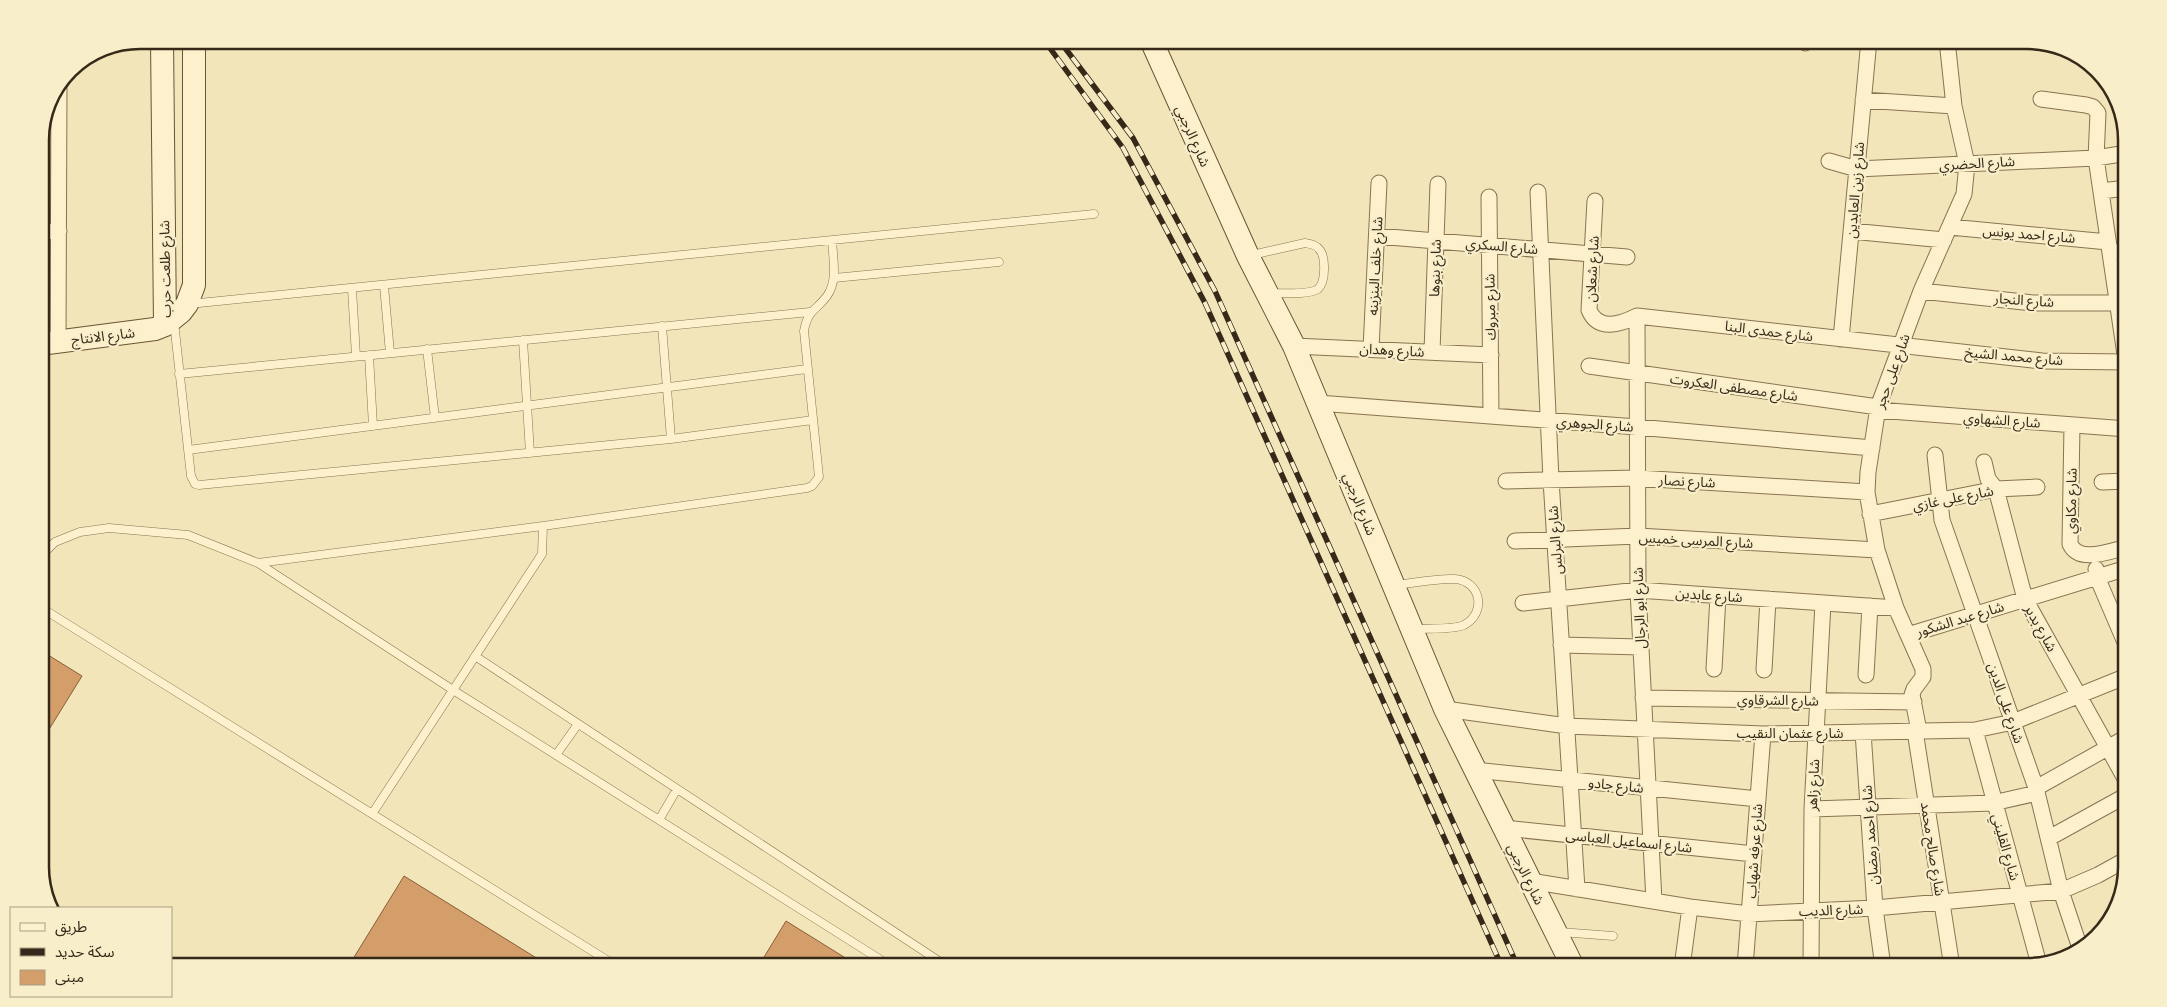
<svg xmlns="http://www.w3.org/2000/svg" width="2167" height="1007" viewBox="0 0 2167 1007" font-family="'IBM Plex Serif','Noto Sans Arabic',serif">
<rect width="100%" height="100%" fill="#f2e5b9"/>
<path fill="#d49e6b" stroke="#8a5e36" d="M40 650 82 676 40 744Z
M404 876 551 967H348Z
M786 921 860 967H758Z"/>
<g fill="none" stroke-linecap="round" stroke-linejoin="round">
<g stroke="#897452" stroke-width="9">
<path id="lane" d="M1252 255 1305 243C1310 244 1315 244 1319 249 1326 256 1326 282 1318 289 1310 295 1282 293 1271 293
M834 278 999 262
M384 286 390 353
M352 289 356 356
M189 304 1094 214
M174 322 191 476 195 484 199 485 671 439 813 420
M662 326 671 439
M523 340 530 453
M427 349 435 418
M369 355 373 426
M179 374 810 312
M188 450 807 369
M543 526 807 488 812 486 819 477 804 331C808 309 816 311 827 296 838 281 833 258 832 241
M40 557 55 542 80 532 109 528 188 535 258 563 453 690 892 967
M258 563 543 526 542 554 372 814
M1397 585C1415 583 1436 578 1455 579 1481 581 1487 613 1464 625 1453 630 1426 628 1414 629
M40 607 618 967
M475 656 948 967
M556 755 578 724
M659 820 677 789
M1560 932 1613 936"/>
</g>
<g stroke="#897452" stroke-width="17">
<path id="street" d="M1805 43 1806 40
M2041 99 2086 105 2093 107 2098 113 2096 158 2127 368
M1863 100 1954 106
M1829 161 1857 169 2096 158 2127 153
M2101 191 2127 188
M1538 192 1551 480 1577 889
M1489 197 1491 416
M1595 201 1589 310C1598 332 1621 324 1637 316
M1950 227 2108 242
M1851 231 1944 240
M40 232 59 231
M1377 236 1627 257
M2110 253 2127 251
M1921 291 2033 303H2125
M1637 316 1638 590 1654 901
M1637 316 2042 361 2127 362
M1841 339 1869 40
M58 342 59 84
M1294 346 1491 355
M1371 349 1379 183
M1432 352 1438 184
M1589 366 1878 407
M1318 403 1637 427 1872 448
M1877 410 2127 429
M2072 425 2070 544C2079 564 2110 551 2127 547
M1935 455 1942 520 2036 788 2061 891 2081 951
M1984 462 1988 479 1996 489 2025 599 2127 782
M1506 481 1637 478 1867 492
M2102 482 2127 481
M1870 514 1996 489 2037 487
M1515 541 1638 536 1877 550
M2096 569 2097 577 2127 647
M1523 603 1638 590 1896 608
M1908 635 2127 568
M1561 645 1641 647
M1714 669 1718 596
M1764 670 1768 599
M1866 675 1870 606
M1643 698 1914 702
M1445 709 1567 726 1763 734 1975 730 2013 722 2127 676
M1975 730 2039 964
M1915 731 1952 967
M1919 731 1912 695 1914 689 1923 677V669L1896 608 1877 550 1867 492 1868 472 1878 407 1921 291 1964 194 1967 164 1954 106 1947 40
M1863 732 1875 908 1883 967
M1474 770 1758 799
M2036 788 2127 737
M1812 809 1993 803 2037 793
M1504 828 1754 854
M2049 838 2127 795
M1530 881 1690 907 1749 914 1875 908 2061 891 2098 875 2127 859
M1682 967 1690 907
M1745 967 1763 734
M1811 967 1812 809 1823 603"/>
</g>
<g stroke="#6a5436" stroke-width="24">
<path id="secondary" d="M162 40 165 325
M1151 40 1248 256 1294 346 1445 709 1573 967
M40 344 155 329 165 325 181 312 187 304 194 285V40"/>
</g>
<use href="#lane" stroke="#fcf1cc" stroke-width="8"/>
<use href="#street" stroke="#fcf1cc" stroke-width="15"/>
<use href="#secondary" stroke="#fcf1cc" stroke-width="22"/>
<g stroke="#362919" stroke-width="5.5">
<path id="rail" d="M1044 40 1123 148 1205 303 1502 967
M1059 40 1133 138 1215 291 1518 967"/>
</g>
<use href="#rail" stroke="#f8eec9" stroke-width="4" stroke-dasharray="11" stroke-linecap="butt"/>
</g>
<g text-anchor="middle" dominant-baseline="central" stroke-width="4.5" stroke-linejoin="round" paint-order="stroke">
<g font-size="14" fill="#362919" stroke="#f8eec9">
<text transform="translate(1193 136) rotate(66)">شارع الرجبي</text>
<text transform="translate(1977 163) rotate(-3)">شارع الحضري</text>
<text transform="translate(1855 190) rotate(-85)">شارع زين العابدين</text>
<text transform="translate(2029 234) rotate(5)">شارع احمد يونس</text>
<text transform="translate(1502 246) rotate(5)">شارع السكري</text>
<text transform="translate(1375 266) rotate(-87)">شارع خلف البنزينه</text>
<text transform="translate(1435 268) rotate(-88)">شارع بنوها</text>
<text transform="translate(165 269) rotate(-91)">شارع طلعت حرب</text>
<text transform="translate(1592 269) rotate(-87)">شارع شعلان</text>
<text transform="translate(2024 300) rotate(4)">شارع النجار</text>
<text transform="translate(1490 307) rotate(-91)">شارع مبروك</text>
<text transform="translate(1769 331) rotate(7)">شارع حمدى البنا</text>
<text transform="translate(103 336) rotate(-7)">شارع الانتاج</text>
<text transform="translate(1392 350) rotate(3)">شارع وهدان</text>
<text transform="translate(2014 356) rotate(5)">شارع محمد الشيخ</text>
<text transform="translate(1892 371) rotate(-70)">شارع على حجر</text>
<text transform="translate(1734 387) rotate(8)">شارع مصطفى العكروت</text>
<text transform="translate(2002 420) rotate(4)">شارع الشهاوي</text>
<text transform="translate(1595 424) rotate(4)">شارع الجوهري</text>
<text transform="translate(1687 481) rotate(3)">شارع نصار</text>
<text transform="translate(1953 498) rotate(-11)">شارع على غازي</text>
<text transform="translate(2071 501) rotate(-89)">شارع مكاوي</text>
<text transform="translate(1360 504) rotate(68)">شارع الرجبي</text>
<text transform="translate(1555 540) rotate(-94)">شارع البرلس</text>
<text transform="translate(1696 540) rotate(3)">شارع المرسى خميس</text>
<text transform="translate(1709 595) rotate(4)">شارع عابدين</text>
<text transform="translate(1639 608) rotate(-92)">شارع ابو الرجال</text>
<text transform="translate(1960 619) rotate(-17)">شارع عبد الشكور</text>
<text transform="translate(2041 628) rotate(61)">شارع بدير</text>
<text transform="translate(1778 700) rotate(1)">شارع الشرقاوي</text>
<text transform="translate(2006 703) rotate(71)">شارع على الدين</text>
<text x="1790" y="733">شارع عثمان النقيب</text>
<text transform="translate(1616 785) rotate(6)">شارع جادو</text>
<text transform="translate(1813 785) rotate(-87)">شارع زاهر</text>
<text transform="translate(1870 835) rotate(-94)">شارع احمد رمضان</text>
<text transform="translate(1629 841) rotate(6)">شارع اسماعيل العباسى</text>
<text transform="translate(2006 847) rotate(74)">شارع القليني</text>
<text transform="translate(1933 849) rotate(81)">شارع صالح محمد</text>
<text transform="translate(1754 851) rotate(-86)">شارع عرفه شهاب</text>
<text transform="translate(1526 874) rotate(64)">شارع الرجبي</text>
<text transform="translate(1831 910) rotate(-2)">شارع الديب</text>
</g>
</g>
<path d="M0 0H2167V1007H0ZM140 49H2027A91 91 0 0 1 2118 140V867A91 91 0 0 1 2027 958H140A91 91 0 0 1 49 867V140A91 91 0 0 1 140 49Z" fill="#f8eec9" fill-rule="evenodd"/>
<path fill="none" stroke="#362919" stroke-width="2.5" d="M140 49H2027A91 91 0 0 1 2118 140V867A91 91 0 0 1 2027 958H140A91 91 0 0 1 49 867V140A91 91 0 0 1 140 49Z"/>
<rect x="10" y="907" width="162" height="90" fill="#f8eec9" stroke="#aa9f83"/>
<rect x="20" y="923" width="25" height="8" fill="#fcf1cc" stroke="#aa9f83"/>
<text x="55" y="932" font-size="15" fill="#362919">طريق</text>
<rect x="20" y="948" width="25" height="8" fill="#362919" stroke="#aa9f83"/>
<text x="55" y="957" font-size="15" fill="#362919">سكة حديد</text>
<rect x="20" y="970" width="25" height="15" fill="#d49e6b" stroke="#aa9f83"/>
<text x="55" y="982" font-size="15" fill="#362919">مبنى</text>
</svg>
